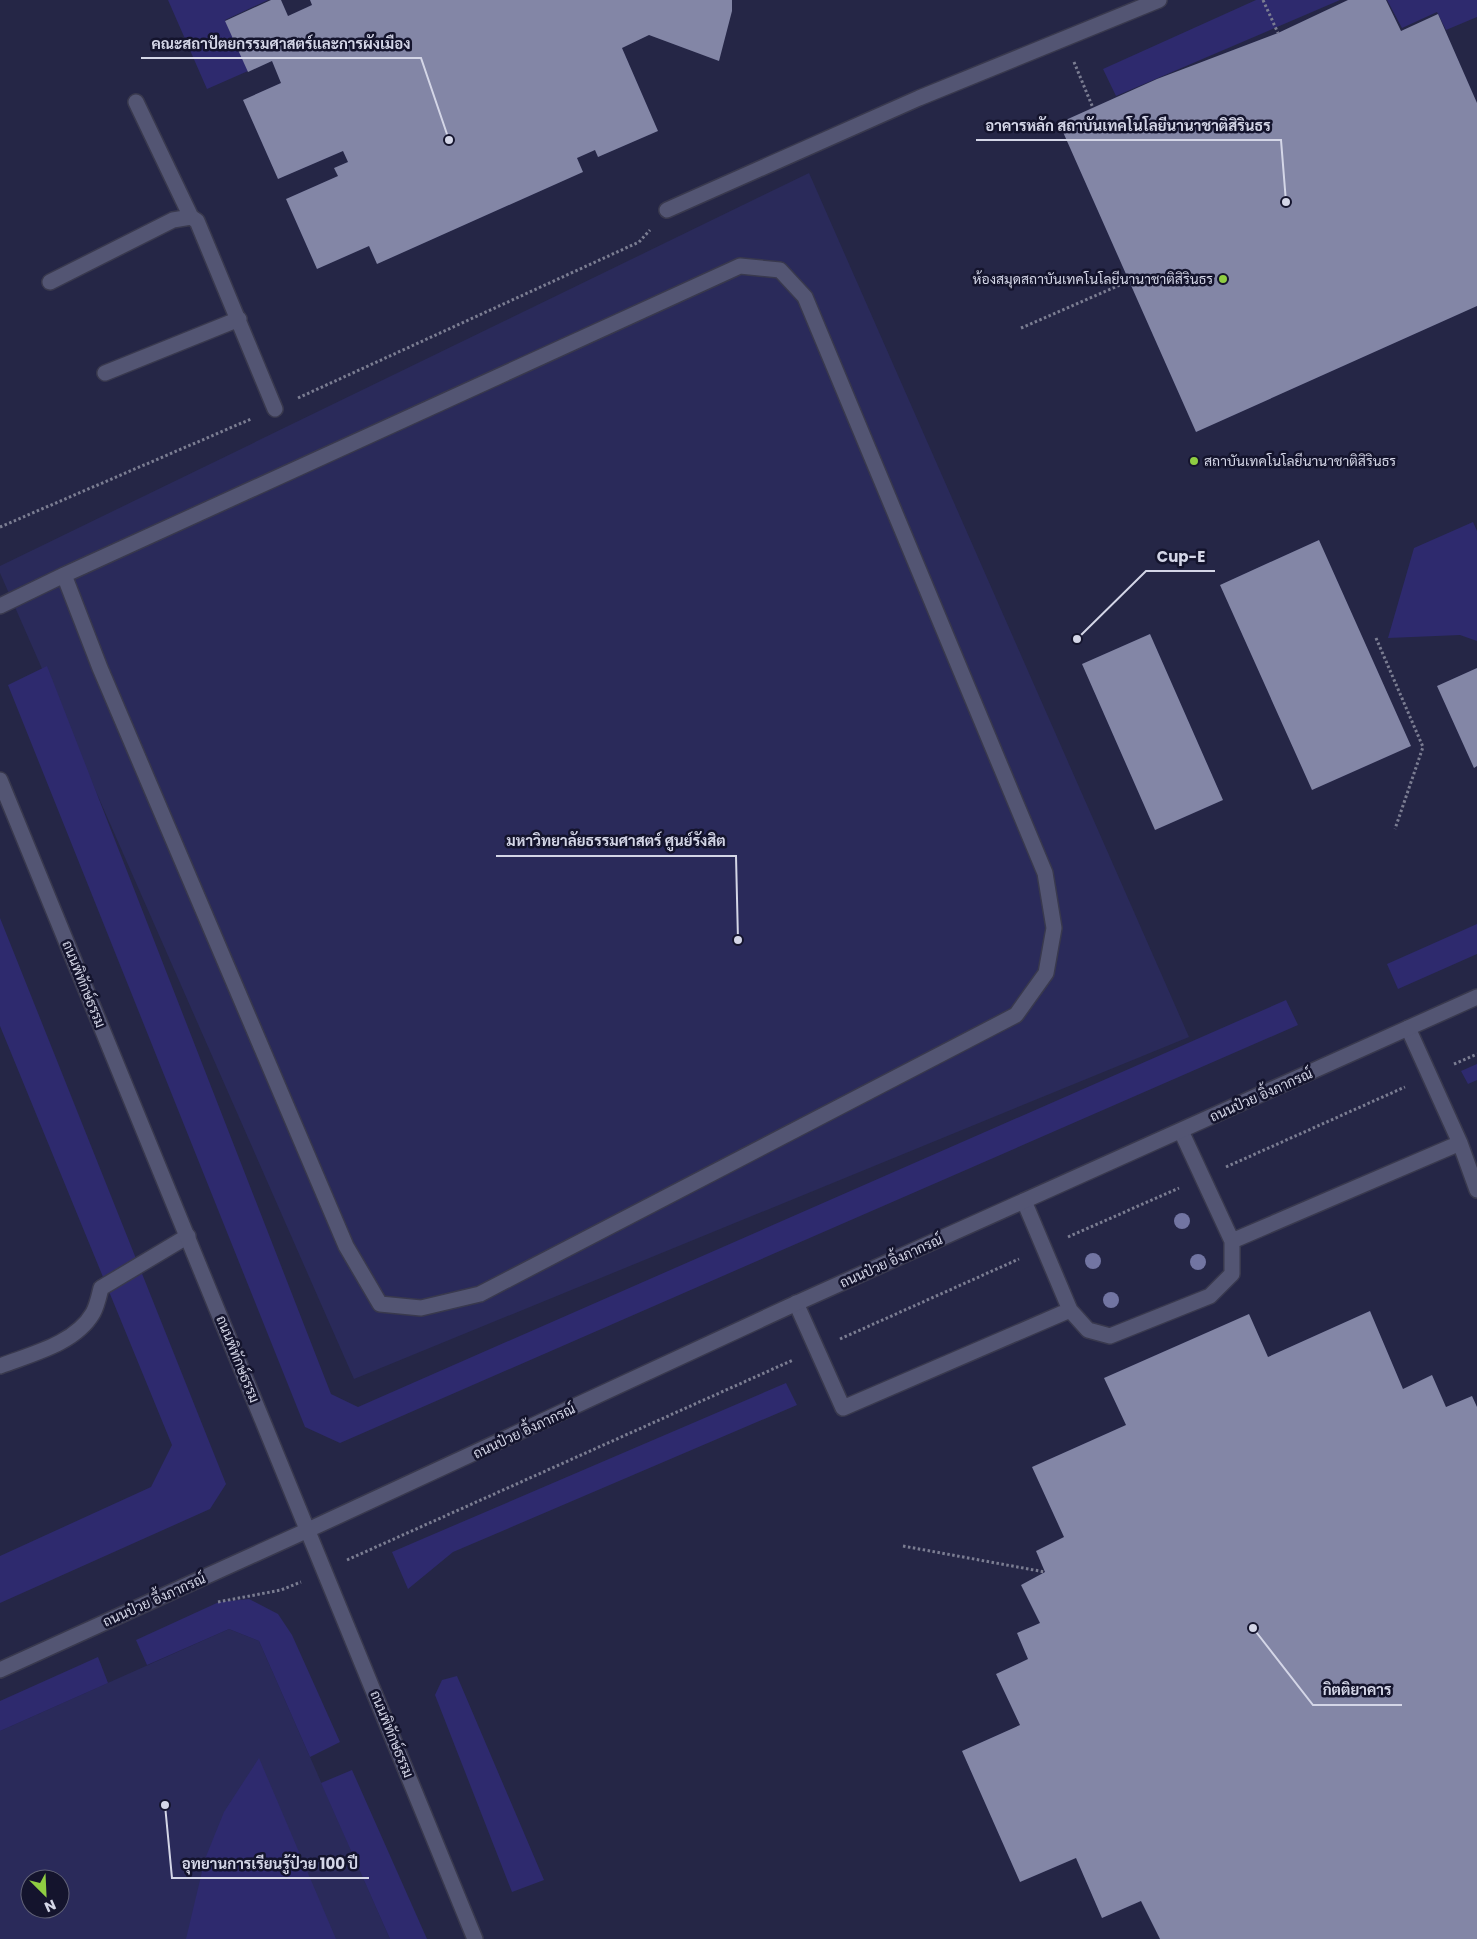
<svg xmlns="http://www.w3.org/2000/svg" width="1477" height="1939" viewBox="0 0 1477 1939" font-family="Poppins,Sarabun,sans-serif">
<rect width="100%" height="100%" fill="#1d1e37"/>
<path fill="#252646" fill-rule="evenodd" d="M0 0H1477V1939H0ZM30 1879H60V1909H30Z"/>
<path fill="#2a2a5a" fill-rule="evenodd" d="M809 173 1189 1037 354 1379 0 573V566Z
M229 1629 259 1641 390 1939H0V1731ZM30 1879H60V1909H30Z"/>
<path fill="#2e2a6e" d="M168 0H268L225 20 248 71 207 89Z
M1256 0H1340L1116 96 1103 69Z
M1387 0H1477V17L1446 30 1437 12 1402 28Z
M1473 522 1477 531V641L1460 635 1388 638 1414 548Z
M47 666 331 1394 358 1407 1286 1000 1298 1025 340 1443 305 1427 8 685Z
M0 918 226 1484 210 1509 0 1603V1556L151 1487 172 1445 0 1026Z
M1477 924V954L1398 989 1387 964Z
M1477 1064V1080L1468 1084 1461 1071Z
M786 1383 797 1405 453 1552 408 1589 392 1552Z
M249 1599 278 1614 292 1635 340 1742 310 1757 259 1641 229 1629 147 1665 136 1640 219 1602Z
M98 1657 108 1683 0 1731V1701Z
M457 1676 544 1880 512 1892 435 1695 442 1680Z
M259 1758 336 1939H186L205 1859 224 1812Z
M352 1770 427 1939H390L321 1783Z"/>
<path fill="#8386a6" d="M271 0H281L288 16 312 5 310 0H732V11L719 61 649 35 622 48 658 131 598 157 595 150 577 158 583 172 377 264 369 246 317 269 286 199 338 176 334 168 348 162 343 151 278 179 243 100 281 83 272 61 248 72 225 21Z
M1348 0H1386L1401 31 1438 14 1477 103V306L1196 432 1059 123 1157 79 1278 33Z
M1319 540 1411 746 1312 790 1220 585Z
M1150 634 1223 800 1155 830 1082 664Z
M1477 668V766L1474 768 1437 686Z
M1370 1311 1403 1389 1432 1375 1446 1407 1472 1396 1477 1407V1939H1160L1141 1901 1102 1918 1076 1858 1020 1882 962 1751 1020 1725 996 1674 1028 1659 1017 1633 1040 1623 1021 1585 1045 1572 1036 1551 1064 1537 1032 1467 1126 1425 1104 1378 1249 1314 1268 1357Z"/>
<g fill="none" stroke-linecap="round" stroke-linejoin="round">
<g stroke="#39394e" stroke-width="18">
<path id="service" d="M136 102 191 217
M667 210 919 98 1159 0
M50 282 173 220 191 217 197 221 275 409
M105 373 239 319
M0 606 64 575 740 266 780 270 805 297 1045 873 1054 928 1046 973 1016 1015 480 1294 421 1308 380 1304 346 1246 100 668 64 575
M1181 1131 1232 1241
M1460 1143 1477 1190
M1024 1201 1070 1310
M796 1303 843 1408 1070 1310 1088 1330 1110 1336 1210 1296 1232 1274V1241L1460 1143 1408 1028
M0 1366C31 1354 75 1344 93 1313 97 1306 99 1296 101 1288L188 1236"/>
</g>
<g stroke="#39394e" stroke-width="18">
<path id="minor" d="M0 780 475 1939
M0 1670 308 1530 788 1307 1477 997"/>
</g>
<path stroke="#7b7d92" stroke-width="3" stroke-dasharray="2.5 2.5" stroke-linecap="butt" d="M1263 0 1278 33
M1074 62 1093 108
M1021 328 1129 281
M298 398 639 242 650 230
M0 527 251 419
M1376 638 1423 747 1395 829
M1454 1064 1477 1054
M1226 1167 1405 1087
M1068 1237 1179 1188
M840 1339 1019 1259
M903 1546 1045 1572
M347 1560 793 1360
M218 1602 281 1590 301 1582"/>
<use href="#service" stroke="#535573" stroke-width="15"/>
<use href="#minor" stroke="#535573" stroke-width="15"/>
</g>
<g fill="#7275a2">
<circle cx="1182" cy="1221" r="8"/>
<circle cx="1093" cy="1261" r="8"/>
<circle cx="1198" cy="1262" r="8"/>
<circle cx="1111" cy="1300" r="8"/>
</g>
<g fill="#8fcd42" stroke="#14142d" stroke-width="2">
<circle cx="1223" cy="279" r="5"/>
<circle cx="1194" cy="461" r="5"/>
</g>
<g text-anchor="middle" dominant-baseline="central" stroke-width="5" stroke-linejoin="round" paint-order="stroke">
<g font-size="14" fill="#d4d6e7" stroke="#14142d" text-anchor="end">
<text x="1213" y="279">ห้องสมุดสถาบันเทคโนโลยีนานาชาติสิรินธร</text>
<text x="1204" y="461" text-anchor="start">สถาบันเทคโนโลยีนานาชาติสิรินธร</text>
</g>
<g font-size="14" fill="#d4d6e7" stroke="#14142d">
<text transform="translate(84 984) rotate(68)">ถนนพิทักษ์ธรรม</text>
<text transform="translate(1261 1095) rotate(-24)">ถนนป๋วย อิ้งภากรณ์</text>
<text transform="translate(891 1261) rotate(-24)">ถนนป๋วย อิ้งภากรณ์</text>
<text transform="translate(238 1359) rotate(68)">ถนนพิทักษ์ธรรม</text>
<text transform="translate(524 1431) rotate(-25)">ถนนป๋วย อิ้งภากรณ์</text>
<text transform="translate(154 1600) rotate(-24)">ถนนป๋วย อึ้งภากรณ์</text>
<text transform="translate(392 1734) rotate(68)">ถนนพิทักษ์ธรรม</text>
</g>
</g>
<path fill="none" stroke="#d4d6e7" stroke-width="2" d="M449 140L421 58H141M1286 202L1281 140H976M1077 639L1146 571H1215M738 940L736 856H496M1253 1628L1313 1705H1402M165 1805L172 1878H369"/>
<g fill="#d4d6e7" stroke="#14142d" stroke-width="2">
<circle cx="449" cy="140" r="5"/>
<circle cx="1286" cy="202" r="5"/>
<circle cx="1077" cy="639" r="5"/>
<circle cx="738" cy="940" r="5"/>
<circle cx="1253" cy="1628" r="5"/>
<circle cx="165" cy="1805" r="5"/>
</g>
<g font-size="15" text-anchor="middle" font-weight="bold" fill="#d4d6e7" stroke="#14142d" stroke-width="5" stroke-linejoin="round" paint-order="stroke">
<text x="281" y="49">คณะสถาปัตยกรรมศาสตร์และการผังเมือง</text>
<text x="1128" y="131">อาคารหลัก สถาบันเทคโนโลยีนานาชาติสิรินธร</text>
<text x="1181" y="562">Cup-E</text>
<text x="616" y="846">มหาวิทยาลัยธรรมศาสตร์ ศูนย์รังสิต</text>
<text x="1357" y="1695">กิตติยาคาร</text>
<text x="270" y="1869">อุทยานการเรียนรู้ป๋วย 100 ปี</text>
</g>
<g transform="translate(45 1894) rotate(156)"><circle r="24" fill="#14142d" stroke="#616277"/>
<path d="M0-4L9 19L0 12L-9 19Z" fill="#8fcd42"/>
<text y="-8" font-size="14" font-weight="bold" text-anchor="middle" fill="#d4d6e7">N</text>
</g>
</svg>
